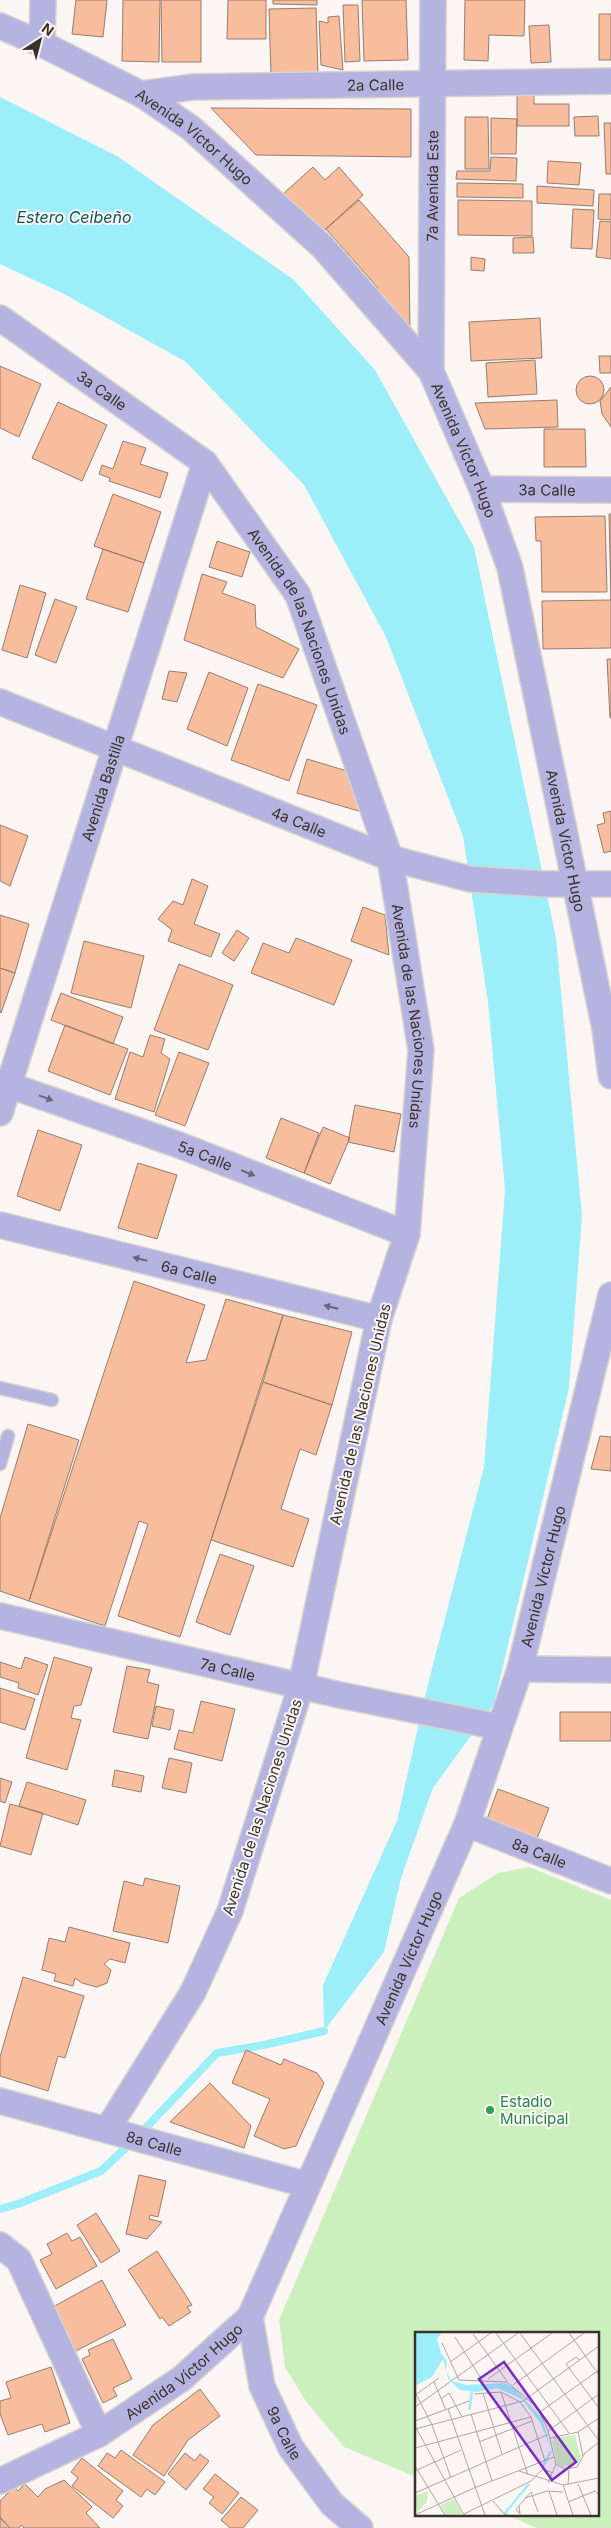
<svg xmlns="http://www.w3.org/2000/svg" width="611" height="2528" viewBox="0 0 611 2528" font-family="Inter,sans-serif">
<rect width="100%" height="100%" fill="#fbf6f3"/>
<path fill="#ccf0bd" d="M529 1867 611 1900V2528H537L504 2514H597V2333H416V2477L344 2447 305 2400 285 2367 279 2320 459 1898 498 1873Z"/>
<path fill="#9ceff8" d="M0 97 117 156 294 280 375 370 474 547 556 938 582 1216 569 1388 494 1704 433 1788 401 1878 384 1952 324 2031 323 1985 397 1821 425 1696 484 1467 505 1190 488 1002 463 836 386 637 304 485 186 362 64 294 0 264Z"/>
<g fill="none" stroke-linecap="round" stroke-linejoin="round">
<path stroke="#9ceff8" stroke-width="8" d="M140 2134 217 2053 264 2045 324 2031
M0 2209 18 2204 101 2171 132 2142"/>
</g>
<path fill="#f8bd9d" stroke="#957d70" d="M76 0H107L103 37 72 34Z
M123 0H160L159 62 122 61Z
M161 0H201V62H162Z
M228 0H266V39H227Z
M273 0H317V5L273 4Z
M362 0H406L408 60 364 61Z
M465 0H525L524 36 489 35 488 61 464 60Z
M343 5H358L360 61 345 62Z
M316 8 318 74 271 76 269 9Z
M599 14H611V60H599Z
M339 16 343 70 321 65 319 21 328 23V17Z
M549 25 551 62 531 63 529 26Z
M517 95H534V104H569V126H517Z
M211 108 411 109V157L256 155Z
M598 116 599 136H575L574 117Z
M465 117H488L489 169H465Z
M491 118 517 119 516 154H491Z
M604 123H611V174H606Z
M491 157 517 158 516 181 456 179 457 171H490Z
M548 161 581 163 579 185 547 183Z
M313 167 325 180 339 167 363 195 319 235 283 194Z
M457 183 523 184V198L457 197Z
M537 186 594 190 593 206 537 203Z
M599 194H611V220L598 219Z
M359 200 409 257 410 333 373 294 378 288 326 229Z
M458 200 532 201V236L458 235Z
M573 209 594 210 592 249 571 248Z
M600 221 611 222V259L596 257Z
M533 237 534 253H513V238Z
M471 257 485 259 484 271 471 270Z
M540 318 542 358 471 361 469 322Z
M599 356H611V373H600Z
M535 360 537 394 488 397 486 363Z
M0 366 41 384 19 437 0 428Z
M576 390a14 14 0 1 1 28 0a14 14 0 1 1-28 0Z
M611 387V427L602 414 600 401Z
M557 400 558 427 485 429 475 403Z
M58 402 107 425 82 481 32 458Z
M544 429H585L586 467H544Z
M123 441 146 448 140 464 168 473 160 498 109 481 110 478 99 474 102 465 113 469Z
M113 494 161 512 144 563 94 546Z
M609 514H611V648L543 649 542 601 611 600Z
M605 516 607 592H542L541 541H536L535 517Z
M217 541 250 552 242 577 209 567Z
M103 549 144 563 128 612 86 599Z
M202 574 227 582 222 593 255 605 256 627 299 649 283 678 184 640Z
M20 585 46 593 27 658 2 650Z
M55 599 77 607 56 663 35 655Z
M607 659H611V718H610Z
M169 671 187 673 177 702 162 699Z
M209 672 248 688 227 746 187 729Z
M258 684 317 705 289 781 231 760Z
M307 759 354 773 362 812 297 793Z
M611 811V851L604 853 597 825 605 823 603 813Z
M0 825 28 836 10 886 0 881Z
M192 879 208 886 194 924 220 934 211 957 168 941 172 930 158 919 173 901 183 905Z
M363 907 385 915 389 955 351 941Z
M0 915 29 924 15 973 0 968Z
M237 930 249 938 234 961 222 953Z
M296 938 352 960 334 1005 251 973 263 943 289 953Z
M84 941 144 956 131 1008 71 993Z
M179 964 233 985 208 1050 154 1030Z
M0 968 15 973 1 1013 0 1012Z
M61 993 123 1017 113 1044 51 1020Z
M65 1025 128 1049 110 1095 48 1071Z
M150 1035 165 1039 161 1053 170 1059 154 1112 115 1099 130 1052 143 1057Z
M179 1052 209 1063 185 1126 155 1115Z
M355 1105 401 1114 394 1152 348 1142Z
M281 1118 319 1133 304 1173 266 1158Z
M323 1127 350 1138 330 1184 304 1173Z
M38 1130 82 1145 60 1211 17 1196Z
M138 1163 177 1175 157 1239 118 1228Z
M134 1281 205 1305 186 1363 206 1360 226 1299 283 1315 180 1637 118 1616 148 1524 139 1521 105 1626 29 1601Z
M283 1315 352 1332 332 1405 263 1382Z
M263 1382 332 1405 316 1455 300 1449 281 1509 309 1519 293 1567 211 1540Z
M28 1424 79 1440 29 1601 0 1591V1518Z
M600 1436 611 1437V1471L591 1469Z
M220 1554 254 1566 230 1635 196 1622Z
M25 1657 48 1665 38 1695 18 1688 19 1683 0 1677V1662L21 1669Z
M54 1657 92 1668 81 1705 74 1706 71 1718 81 1720 67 1770 26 1758Z
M127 1666 150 1670 147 1682 159 1685 148 1739 113 1732Z
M0 1688 35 1699 25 1730 0 1722Z
M201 1701 235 1709 222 1761 174 1749 179 1730 193 1733Z
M156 1706 174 1710 170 1730 152 1726Z
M560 1712H611V1741H560Z
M169 1758 192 1763 186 1793 162 1788Z
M115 1770 144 1776 141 1792 112 1786Z
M0 1778 12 1782 5 1803 0 1801Z
M27 1782 86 1800 78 1825 19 1806Z
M498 1789 549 1808 536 1841 486 1822Z
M10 1804 43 1813 31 1855 0 1846Z
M145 1878 180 1886 168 1943 113 1931 124 1881 143 1886Z
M69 1927 130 1943 125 1963 110 1959 104 1964 111 1970 107 1983 97 1987 82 1983 75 1978 73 1986 54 1981 56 1974 42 1970 49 1938 65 1942Z
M23 1977 84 1996 65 2058 58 2056 48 2091 0 2076V2057Z
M246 2050 281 2065 284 2059 317 2073 324 2083 296 2146 284 2149 254 2136 270 2099 232 2083Z
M210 2083 251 2126 244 2148 170 2122Z
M139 2175 166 2181 158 2217 150 2215 149 2219 162 2222 147 2239 126 2234Z
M96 2213 120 2251 101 2263 77 2225Z
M67 2233 72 2241 80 2237 97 2266 56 2289 40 2260 52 2254 47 2244Z
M157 2251 192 2305 187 2307 191 2312 169 2326 162 2317 160 2319 128 2270Z
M102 2280 126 2325 74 2352 51 2308Z
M113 2339 132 2379 113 2388 117 2396 103 2403 82 2359 90 2355 88 2350Z
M51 2367 70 2423 45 2432 42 2424 8 2435 0 2414V2401L11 2398 6 2382Z
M200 2389 220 2416 188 2440 164 2476 133 2455 153 2425Z
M121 2450 165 2482 155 2495 147 2489 141 2497 98 2466 107 2453 115 2458Z
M185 2453 195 2461 200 2454 209 2461 186 2490 168 2474Z
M82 2458 123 2491 116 2500 123 2506 113 2518 72 2486 78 2478 71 2472Z
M215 2474 239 2493 222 2514 209 2503 214 2497 203 2489Z
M64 2480 92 2507 86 2513 100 2528H24L21 2525 19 2528H10L0 2518V2501L14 2487 18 2491 25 2484 38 2497 45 2489Z
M241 2497 258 2510 243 2528H230L221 2520Z
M0 2517 10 2528H0Z"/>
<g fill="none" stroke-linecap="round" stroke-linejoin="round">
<g stroke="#d8d3cf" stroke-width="15">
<path id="service" d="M0 1388 52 1400
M0 1464 8 1436"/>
</g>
<g stroke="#d8d3cf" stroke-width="28">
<g id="minor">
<path id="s1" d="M0 26 42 44 141 94 191 128 323 247 431 371 482 489 510 568 605 1029 611 1076"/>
<path d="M42 44 43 0"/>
<path id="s2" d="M141 94 193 87 611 81"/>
<path id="s3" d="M0 318 205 463 298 595 390 858 421 1050 407 1234 379 1319 301 1686 230 1911 193 1992 107 2130"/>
<path id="s4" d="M431 371 433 0"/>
<path id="s5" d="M482 489 611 490"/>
<path id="s6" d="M0 702 390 858 470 879 544 884H611"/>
<path id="s7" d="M0 1082 179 1145 407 1234"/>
<path id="s8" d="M0 1113 205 463"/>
<path id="s9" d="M0 1225 379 1319"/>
<path id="s10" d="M0 1616 340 1695 499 1727"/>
<path d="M520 1669 611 1670"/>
<path id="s11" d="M467 1824 611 1881"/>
<path id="s12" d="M0 2101 308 2185"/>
<path d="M0 2245 19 2260 99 2434"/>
<path id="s13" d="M250 2317 262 2386 291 2448 332 2504 360 2528"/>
<path id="s14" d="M0 2481 99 2434 181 2379 250 2317 467 1824 520 1669 611 1295"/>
</g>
</g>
<use href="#service" stroke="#b5b4e1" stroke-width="12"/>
<use href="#minor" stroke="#b5b4e1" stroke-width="25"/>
</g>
<defs><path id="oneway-solid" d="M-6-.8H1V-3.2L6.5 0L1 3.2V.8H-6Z" transform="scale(1.25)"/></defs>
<g fill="#6c6574">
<use href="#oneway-solid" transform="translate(46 1098) rotate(20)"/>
<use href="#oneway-solid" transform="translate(248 1173) rotate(22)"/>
<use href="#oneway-solid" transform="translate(140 1259) rotate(-166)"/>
<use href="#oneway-solid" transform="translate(331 1307) rotate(-166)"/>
</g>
<circle fill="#2e9e5b" stroke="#fbf6f3" stroke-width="2" cx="490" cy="2110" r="5"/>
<g text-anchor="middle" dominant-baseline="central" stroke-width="4" stroke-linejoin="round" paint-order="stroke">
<g font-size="15" fill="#3b312c" stroke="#fbf6f3">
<text stroke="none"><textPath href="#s2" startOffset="235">2a Calle</textPath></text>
<text stroke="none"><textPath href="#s1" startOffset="225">Avenida Víctor Hugo</textPath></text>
<text stroke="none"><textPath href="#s4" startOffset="185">7a Avenida Este</textPath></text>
<text stroke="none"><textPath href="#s3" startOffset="125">3a Calle</textPath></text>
<text stroke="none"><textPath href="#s1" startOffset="645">Avenida Víctor Hugo</textPath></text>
<text stroke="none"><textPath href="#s5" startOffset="65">3a Calle</textPath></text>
<text stroke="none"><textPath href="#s3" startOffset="446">Avenida de las Naciones Unidas</textPath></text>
<text stroke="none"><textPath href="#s8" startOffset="341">Avenida Bastilla</textPath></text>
<text stroke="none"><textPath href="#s6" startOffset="322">4a Calle</textPath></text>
<text stroke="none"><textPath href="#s1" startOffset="1050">Avenida Víctor Hugo</textPath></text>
<text stroke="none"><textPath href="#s3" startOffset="851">Avenida de las Naciones Unidas</textPath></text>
<text stroke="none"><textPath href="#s7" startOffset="218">5a Calle</textPath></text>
<text stroke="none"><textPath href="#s9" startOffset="195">6a Calle</textPath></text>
<text transform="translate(360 1414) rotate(-77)">Avenida de las Naciones Unidas</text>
<text stroke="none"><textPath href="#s14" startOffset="1099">Avenida Víctor Hugo</textPath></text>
<text stroke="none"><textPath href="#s10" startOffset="234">7a Calle</textPath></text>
<text transform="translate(262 1807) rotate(-72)">Avenida de las Naciones Unidas</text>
<text stroke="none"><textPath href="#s11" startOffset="78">8a Calle</textPath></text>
<text stroke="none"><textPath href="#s14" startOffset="694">Avenida Víctor Hugo</textPath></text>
<text stroke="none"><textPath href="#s12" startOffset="160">8a Calle</textPath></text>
<text stroke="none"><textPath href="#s14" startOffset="215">Avenida Víctor Hugo</textPath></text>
<text stroke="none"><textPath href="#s13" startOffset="122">9a Calle</textPath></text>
</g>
<g font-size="15" fill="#27864d" stroke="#fbf6f3" text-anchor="start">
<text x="500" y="2101">Estadio<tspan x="500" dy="17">Municipal</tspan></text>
</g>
<g font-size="16" font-style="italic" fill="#0d575d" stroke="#fbf6f3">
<text x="74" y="217">Estero Ceibeño</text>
</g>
</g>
<g transform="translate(415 2332)">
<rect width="184" height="184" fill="#fbf6f3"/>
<path d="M160 103 166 126 163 131 148 135 142 131 137 109 139 106ZM13 159 12 170 2 181 0 164ZM39 167 47 182 31 183 26 173Z" fill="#ccf0bd"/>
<path d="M0 1H27L22 6 26 21 32 29 31 39 37 49 51 53 90 51 99 56 127 86 136 119 126 92 107 67 82 56 62 60 45 58 33 46 28 27 17 45 0 54Z" fill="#9ceff8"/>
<path fill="none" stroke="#9ceff8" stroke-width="2.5" d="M54 78 57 60M127 136 136 119M93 183 90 181 114 152"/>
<path fill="none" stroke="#aea7a3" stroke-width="1" d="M81 1 154 101M105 1 184 109M154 1 184 43M58 2 92 49M40 5 67 48M27 11 44 48 92 50 123 76 133 99 141 132 133 151M164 28 161 25 151 32 184 76M35 30 76 1M73 47 137 1M19 50 31 78M98 53 169 1M86 60 113 143M68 61 87 122M1 62 17 93 36 146M59 62 86 60 105 70 116 85 130 129M0 63 24 46M26 67 34 61 47 85M0 75 103 1M33 77 70 183M125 80 184 38M56 82 77 149M0 89 54 69M0 94 49 183M0 97 108 69 184 14M133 99 184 62M163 100 168 124M135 106 163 100 184 86M64 110 117 89M0 116 116 85M141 132 150 137 162 135 170 121 184 110M0 134 30 183M0 139 46 118M104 139 148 153 184 146M163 152 176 183M148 153 158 183M153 153 154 138M134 159 142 183M0 161 134 102M110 166 132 159 148 160M78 169 90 183M153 170 180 159 184 163M104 174 105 182 101 177 116 160 123 180M49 182 116 149 128 137 138 141M0 183 59 156 139 125"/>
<path fill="#7b2cbf" fill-opacity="0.15" stroke="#7b2cbf" stroke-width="2.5" d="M89 30 161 130 137 148 64 47Z"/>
<rect width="184" height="184" fill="none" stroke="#3b312c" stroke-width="2.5"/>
</g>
<g transform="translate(40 40) rotate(36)" stroke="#fbf6f3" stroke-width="4" paint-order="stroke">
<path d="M0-4L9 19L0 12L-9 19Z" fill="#3b312c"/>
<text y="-8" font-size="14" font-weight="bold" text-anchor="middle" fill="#3b312c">N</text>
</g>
</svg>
